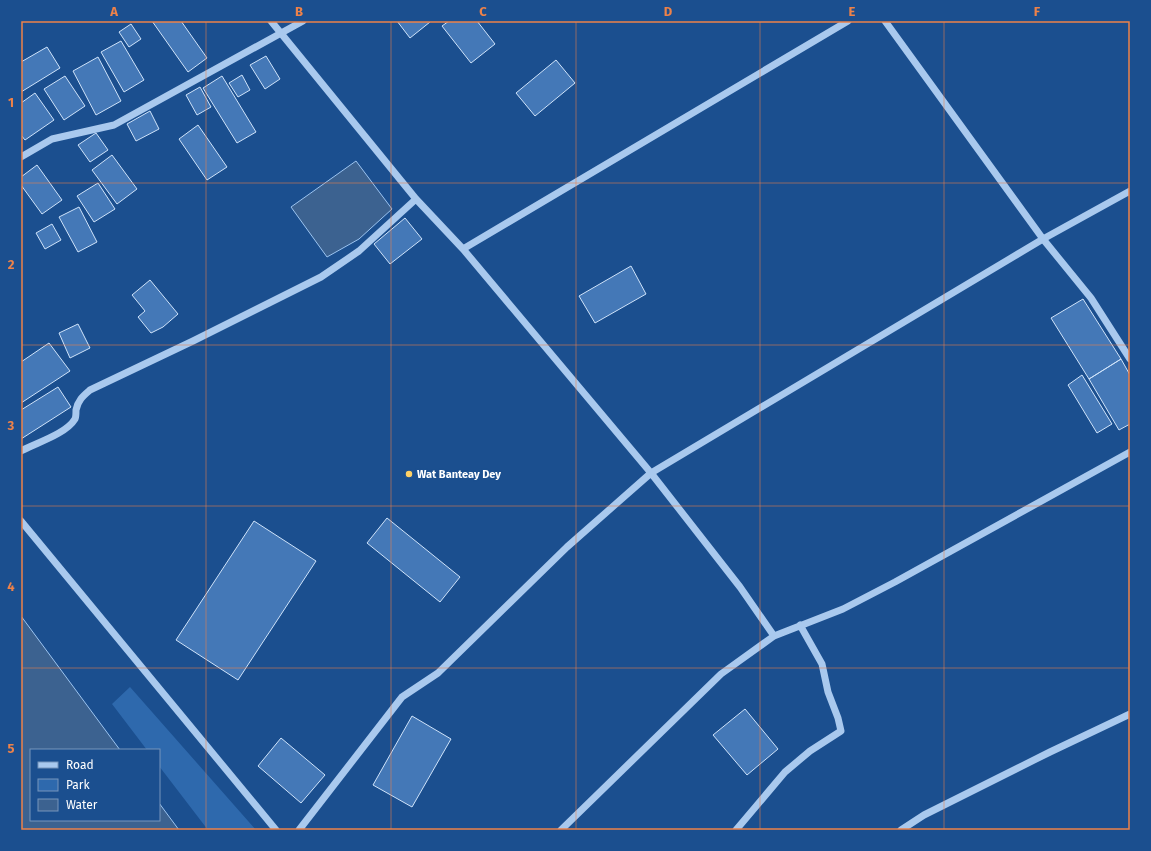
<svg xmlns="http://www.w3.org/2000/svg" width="1151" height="851" viewBox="0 0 1151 851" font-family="'Fira Sans',sans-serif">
<rect width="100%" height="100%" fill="#1b4f8f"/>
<path fill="#2e69ad" d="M130 687 256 830H208L159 766V750H147L112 704Z"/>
<path fill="#3c6290" stroke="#9cc4f0" d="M356 161 392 209 359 239 327 257 291 207Z
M21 616 120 750H31V820H159V803L179 830H21Z"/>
<path fill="#4478b7" stroke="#cfe3fa" d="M152 21H181L207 58 188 72Z
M397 21H429L430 22 410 38Z
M449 21H477L495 44 471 63 442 26Z
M131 24 141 39 129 47 119 32Z
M121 41 144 80 124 92 101 52Z
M47 47 60 68 21 92V62Z
M266 56 280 79 265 89 250 65Z
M98 57 121 101 96 115 73 71Z
M556 60 575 83 535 116 516 93Z
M242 75 250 90 238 97 229 83Z
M65 76 85 106 64 120 44 89Z
M222 76 256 132 237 143 203 88Z
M200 87 211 107 197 115 186 95Z
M35 93 54 120 25 140 21 135V103Z
M150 111 159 129 136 141 127 124Z
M198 125 227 167 207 180 179 139Z
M96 133 108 150 90 162 78 145Z
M112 155 137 189 117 204 92 170Z
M37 165 62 200 42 214 21 185V177Z
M98 183 115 209 94 222 77 196Z
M79 207 97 242 78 252 59 217Z
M405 218 422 239 390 264 374 244Z
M52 224 61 240 45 249 36 233Z
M631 266 646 294 595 323 579 296Z
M150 280 178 314 163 327 151 333 138 317 145 311 132 295Z
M1083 299 1121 359 1089 379 1051 318Z
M78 324 90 348 70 358 59 333Z
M49 343 70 371 21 403V362Z
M1121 359 1130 375V424L1119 430 1089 379Z
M1082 375 1112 424 1097 433 1068 385Z
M58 387 71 407 21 439V410Z
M387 518 460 577 440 602 367 543Z
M254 521 316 561 238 680 176 640Z
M745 709 778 749 747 775 713 735Z
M412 716 451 739 412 807 373 785Z
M281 738 325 775 301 803 258 766Z"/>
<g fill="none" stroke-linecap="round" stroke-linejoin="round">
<path stroke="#a9c9ee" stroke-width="7" d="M271 21 416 199 463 249 651 473 740 587 774 636
M885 21 1043 239 1091 298 1130 359
M21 157 52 139 114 125 303 21
M463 249 848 21
M21 451C36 443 66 434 75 419 76 417 76 413 76 410 78 400 83 396 90 390L193 341 321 277 359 251 416 199
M21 521 276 830
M299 830 402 697 438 673 567 547 651 473 1043 239 1130 191
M561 830 721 674 774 636 843 609 895 582 1130 452
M736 830 785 772 810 751 841 731 838 718 828 692 822 664 800 625
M901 830 924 815 1050 752 1130 714"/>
</g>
<path fill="none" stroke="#ee8249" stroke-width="1" stroke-opacity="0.55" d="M206 21V830M391 21V830M576 21V830M760 21V830M944 21V830M21 183H1130M21 345H1130M21 506H1130M21 668H1130"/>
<circle fill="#ffd166" stroke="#1b4f8f" stroke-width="1.5" cx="409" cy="474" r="4"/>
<g text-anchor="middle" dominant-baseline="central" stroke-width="3" stroke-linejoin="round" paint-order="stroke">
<g font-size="11" font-weight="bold" fill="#fff" stroke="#1b4f8f" text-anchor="start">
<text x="417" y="474">Wat Banteay Dey</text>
</g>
</g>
<rect width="1151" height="851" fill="none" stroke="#1b4f8f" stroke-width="44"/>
<rect x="30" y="749" width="130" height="72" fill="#1b4f8f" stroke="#7695bc"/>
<rect x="38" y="762" width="20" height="6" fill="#a9c9ee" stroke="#7695bc"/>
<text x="66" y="769" font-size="12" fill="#ffffff">Road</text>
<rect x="38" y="779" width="20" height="12" fill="#2e69ad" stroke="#7695bc"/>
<text x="66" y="789" font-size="12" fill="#ffffff">Park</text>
<rect x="38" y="799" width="20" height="12" fill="#3c6290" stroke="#7695bc"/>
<text x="66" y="809" font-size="12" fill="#ffffff">Water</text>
<rect x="22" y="22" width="1107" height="807" fill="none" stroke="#ee8249" stroke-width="1.5"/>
<g font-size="13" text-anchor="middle" font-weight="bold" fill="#ee8249">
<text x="114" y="16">A</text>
<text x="299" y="16">B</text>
<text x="483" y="16">C</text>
<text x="668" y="16">D</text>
<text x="852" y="16">E</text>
<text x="1037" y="16">F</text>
<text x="11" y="107">1</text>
<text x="11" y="269">2</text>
<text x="11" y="430">3</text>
<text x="11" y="591">4</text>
<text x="11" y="753">5</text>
</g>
</svg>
